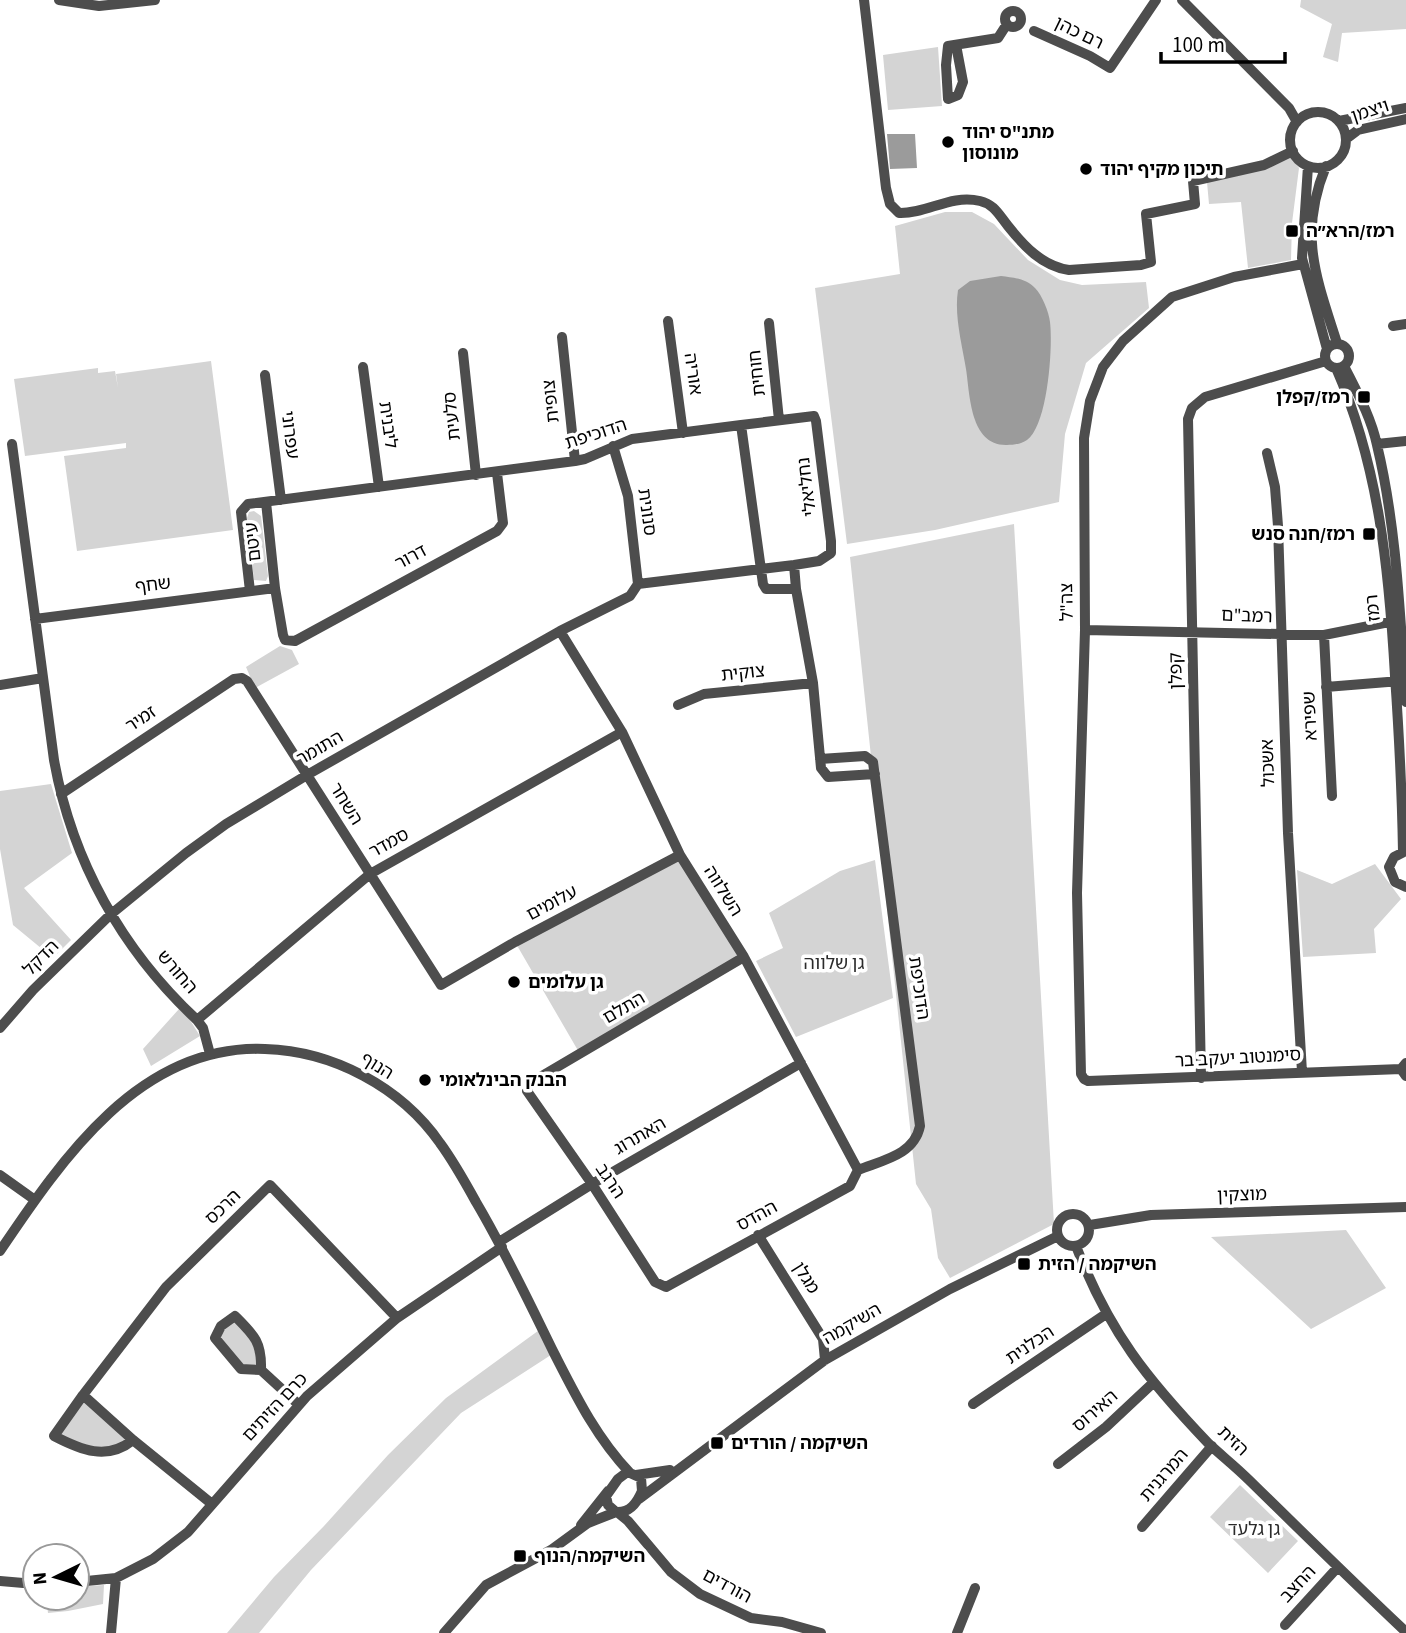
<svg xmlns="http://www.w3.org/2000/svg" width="1406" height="1633" viewBox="0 0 1406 1633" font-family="'Source Sans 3','Noto Sans Hebrew',sans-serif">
<rect width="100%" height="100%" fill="#fff"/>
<path fill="#d4d4d4" d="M1301 0H1406V29L1342 33 1338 62 1323 57 1332 24 1300 7Z
M938 47 942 106 888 110 883 55Z
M1291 157 1299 168 1292 223 1291 260 1248 268 1241 202 1209 204 1207 182Z
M945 212H972L994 224 1028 260 1060 280 1082 285 1146 282 1149 308 1086 363 1065 434 1059 502 935 530 847 544 815 288 900 274 895 226Z
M211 361 233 530 77 551 64 456 126 448V443L25 456 14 379 98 368V373L115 371 118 388 116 374Z
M254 511 261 516 268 576 266 581 254 580 247 518 249 512Z
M1014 524 1054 1224 950 1278 938 1258 931 1209 916 1184 850 557Z
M280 646 292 650 299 664 255 688 246 667Z
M51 784 72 853 24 888 71 940 53 958 13 925 0 849V791Z
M680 855 744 957 580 1054 515 942Z
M875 860 893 998 796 1037 756 961 783 948 769 913 840 871Z
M1375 864 1401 899 1374 929 1376 953 1303 957 1297 870 1332 884Z
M179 1009 188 1017 200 1036 151 1066 143 1049Z
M1346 1230 1386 1288 1311 1329 1211 1237Z
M235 1316 253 1334 261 1370 241 1369 215 1338Z
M542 1328 554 1353 461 1413 311 1570 259 1633H227L274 1577 324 1526 388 1455 446 1398Z
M83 1395 133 1440 99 1452 54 1436Z
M1240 1485 1298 1541 1268 1573 1210 1517Z
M104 1585 103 1604 68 1611 48 1613 46 1598H77V1587Z"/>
<path fill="#9b9b9b" d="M887 134H915L917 168 890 169Z
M1001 276C1014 278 1026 278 1035 288 1042 295 1049 312 1050 322 1053 346 1048 425 1027 440 1021 444 1014 445 1007 445 970 446 970 395 966 369 962 344 954 316 958 290L970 281Z"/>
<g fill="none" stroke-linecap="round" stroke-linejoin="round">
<path stroke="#4d4d4d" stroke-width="10" d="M59 0 99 6 155 0
M864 0 886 188 890 204 899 213C927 214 950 194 980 201 994 204 999 215 1008 226 1024 246 1042 266 1069 270L1141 265 1151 262 1146 214 1195 204 1193 181 1264 165 1293 151
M1182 0 1289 108 1297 122
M1005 19a8 8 0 1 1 16 0a8 8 0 1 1-16 0Z
M1034 31 1090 56 1110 68 1156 0
M956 45 963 82 958 95 948 99 946 65 948 46 998 38 1007 24
M1290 140a28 28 0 1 1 56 0a28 28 0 1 1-56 0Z
M1339 121 1406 108
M1346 139 1358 130 1406 119
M1308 166 1302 258 1327 349
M1326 166C1298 234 1316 277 1337 343
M1303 264 1234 277 1172 297 1123 341 1103 367 1090 401 1084 438 1085 630 1077 893 1081 1074 1084 1079 1088 1081 1401 1069
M668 321 683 433
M769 323 779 420
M1393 326 1406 324
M562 337 575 461
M1325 356a12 12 0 1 1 24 0a12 12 0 1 1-24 0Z
M463 353 476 475
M1344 366C1357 392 1371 417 1377 445 1397 528 1400 617 1406 702
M363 367 379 487
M1336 368C1379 466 1389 570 1395 676 1399 734 1402 793 1403 852
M265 375 281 500
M12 444 54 760C72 861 122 950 197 1020L203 1028 210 1054
M1377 444 1406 441
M613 446 628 496 638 584
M1267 453 1275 487 1278 526 1288 833 1302 1072
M266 502 275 588 283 635 285 640 295 641 497 531 503 523 497 473
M794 565 796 589 813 683 821 768 828 777 875 774
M250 591 241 512 248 504 575 461 585 459 632 439 741 425 763 584 766 589H796
M35 619 275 588
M1085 630 1324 635 1399 620
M560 631 622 732 680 855 744 957 858 1170
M1324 635 1332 796
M0 685 43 678
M1326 687 1400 681
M678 705 704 694 813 683
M820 759 865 756 873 762 920 1126C914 1155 883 1160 858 1170
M61 794 234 679 242 678 247 681 441 985 515 942 680 855
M1406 851 1394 857 1389 867 1395 882 1406 887
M744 957 530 1083 527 1091 592 1184 655 1282 666 1287 850 1186 858 1170
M197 1020 370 874 622 732
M0 1028 33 990 110 915 186 853 226 824 307 775 560 631 630 596 638 584 794 565 819 561 831 553V541L816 421 814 416 741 425
M1406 1063 1401 1069 1406 1076
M1201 1078 1188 419 1192 408 1205 397 1326 361
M0 1175 35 1200
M1057 1230a16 16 0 1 1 32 0a16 16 0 1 1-32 0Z
M1090 1225 1151 1215 1406 1207
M758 1235 823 1339 825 1360
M499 1242 592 1184 801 1063
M1076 1246C1109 1332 1147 1379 1209 1444 1222 1456 1236 1467 1249 1480 1301 1531 1353 1582 1406 1632
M0 1251C62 1159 140 1044 265 1049 333 1051 401 1087 440 1143 454 1162 465 1182 476 1202 505 1251 529 1302 554 1353 576 1396 596 1437 630 1473
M261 1370 241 1369 215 1338 221 1326 235 1316C254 1335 262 1342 261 1370L298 1404
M83 1395 54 1436C81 1450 107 1461 133 1440
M973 1404 1106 1314
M1058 1464 1106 1427 1153 1383
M626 1473H630L641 1478 642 1491C637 1503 630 1513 616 1512L608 1505 606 1496 618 1479Z
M636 1475 670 1470
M639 1499 825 1360 950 1289 1058 1236
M212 1504 133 1440 83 1395 166 1287 270 1185 397 1318
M617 1512 628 1521 671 1572 700 1594 751 1618 782 1622 821 1633
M581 1525 608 1491
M1142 1527 1212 1446
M0 1581 35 1584
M77 1582 116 1578 153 1559 188 1532 307 1396 397 1318 502 1247
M1285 1625 1338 1567
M111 1633 116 1578
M444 1633 486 1585 551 1550 588 1523 616 1512
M957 1633 975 1588"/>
</g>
<g fill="#000" stroke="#fff" stroke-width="2.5">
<circle cx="948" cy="142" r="7"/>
<circle cx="1086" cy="169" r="7"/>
<rect x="1285" y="224" width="14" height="14" rx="3.5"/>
<rect x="1357" y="390" width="14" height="14" rx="3.5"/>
<rect x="1362" y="527" width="14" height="14" rx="3.5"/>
<circle cx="514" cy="982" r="7"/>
<circle cx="425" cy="1080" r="7"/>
<rect x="1017" y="1257" width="14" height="14" rx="3.5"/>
<rect x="710" y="1436" width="14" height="14" rx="3.5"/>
<rect x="513" y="1549" width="14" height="14" rx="3.5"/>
</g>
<g text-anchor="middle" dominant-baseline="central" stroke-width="7" stroke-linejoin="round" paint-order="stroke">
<g font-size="18" fill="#000" stroke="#fff">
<text transform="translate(1079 33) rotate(26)">רם כהן</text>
<text transform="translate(1370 111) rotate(-18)">ויצמן</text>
<text transform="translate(757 373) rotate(-96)">חוחית</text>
<text transform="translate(693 374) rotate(82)">אוריה</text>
<text transform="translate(551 401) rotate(-96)">צופית</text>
<text transform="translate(452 416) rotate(-96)">סלעית</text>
<text transform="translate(388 425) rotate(82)">ליבנית</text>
<text transform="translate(596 434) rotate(-18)">הדוכיפת</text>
<text transform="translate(290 435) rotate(83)">עפרוני</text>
<text transform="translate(807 487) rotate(-97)">נחליאלי</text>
<text transform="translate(647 512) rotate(82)">סנונית</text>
<text transform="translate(253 542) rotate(-96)">עיטם</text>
<text transform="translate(411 557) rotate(-28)">דרור</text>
<text transform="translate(153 585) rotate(-7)">שחף</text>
<text transform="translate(1067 602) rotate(-91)">צה"ל</text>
<text transform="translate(1373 608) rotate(-96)">רמז</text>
<text transform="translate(1247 616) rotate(2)">רמב"ם</text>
<text transform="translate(1176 671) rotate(-91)">קפלן</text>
<text transform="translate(743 673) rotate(-6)">צוקית</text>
<text transform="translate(1310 716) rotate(-93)">שפירא</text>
<text transform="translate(141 719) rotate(-33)">זמיר</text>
<text transform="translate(320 748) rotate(-30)">התומר</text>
<text transform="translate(1268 763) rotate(-92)">אשכול</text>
<text transform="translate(346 804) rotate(58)">השחר</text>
<text transform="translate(389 843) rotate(-29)">סמדר</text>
<text transform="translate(723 891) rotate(58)">השלווה</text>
<text transform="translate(552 903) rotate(-28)">עלומים</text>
<text transform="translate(41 958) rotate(-45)">הדקל</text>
<text transform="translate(177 972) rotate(49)">החורש</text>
<text transform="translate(919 988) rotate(82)">הדוכיפת</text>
<text transform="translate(624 1008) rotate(-30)">התלם</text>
<text transform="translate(1238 1058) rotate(-3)">סימנטוב יעקב בר</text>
<text transform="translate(377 1066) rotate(32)">הנוף</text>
<text transform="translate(640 1136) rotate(-30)">האתרוג</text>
<text transform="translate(610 1181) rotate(56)">הרגב</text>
<text transform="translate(1242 1195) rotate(-2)">מוצקין</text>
<text transform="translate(223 1207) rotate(-44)">הרכס</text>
<text transform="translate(757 1216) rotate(-29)">ההדס</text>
<text transform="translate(806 1278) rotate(58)">מגלן</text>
<text transform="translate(852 1324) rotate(-30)">השיקמה</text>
<text transform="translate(1030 1345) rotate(-34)">הכלנית</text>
<text transform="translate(275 1407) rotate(-47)">כרם הזיתים</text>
<text transform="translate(1095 1411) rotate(-41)">האירוס</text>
<text transform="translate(1233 1441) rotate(43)">הזית</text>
<text transform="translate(1164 1475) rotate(-49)">המרגנית</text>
<text transform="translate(1298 1584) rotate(-47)">החצב</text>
<text transform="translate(727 1586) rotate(28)">הורדים</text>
</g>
<g font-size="18" font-weight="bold" fill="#000" stroke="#fff" text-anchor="start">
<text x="962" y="132">מתנ"ס יהוד<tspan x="962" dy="21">מונוסון</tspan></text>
<text x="1100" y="169">תיכון מקיף יהוד</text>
<text x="1306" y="231">רמז/הרא״ה</text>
<text x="1350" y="397" text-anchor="end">רמז/קפלן</text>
<text x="1355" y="534" text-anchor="end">רמז/חנה סנש</text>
<text x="528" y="982">גן עלומים</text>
<text x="439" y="1080">הבנק הבינלאומי</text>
<text x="1038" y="1264">השיקמה / הזית</text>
<text x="731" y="1443">השיקמה / הורדים</text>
<text x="534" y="1556">השיקמה/הנוף</text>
</g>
<g font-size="18" fill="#2b2b2b" stroke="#fff">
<text x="834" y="963">גן שלווה</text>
<text x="1254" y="1529">גן גלעד</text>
</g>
</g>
<g transform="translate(56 1577) rotate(265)"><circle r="33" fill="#ffffff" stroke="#999999" stroke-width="2"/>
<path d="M0-5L12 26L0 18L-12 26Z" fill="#000000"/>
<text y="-10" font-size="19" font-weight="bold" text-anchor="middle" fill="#000000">N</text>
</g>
<path d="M1161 52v10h124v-10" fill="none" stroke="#000000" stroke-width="3.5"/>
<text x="1172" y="52" font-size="21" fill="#000000" stroke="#ffffff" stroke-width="5" paint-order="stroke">100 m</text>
</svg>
